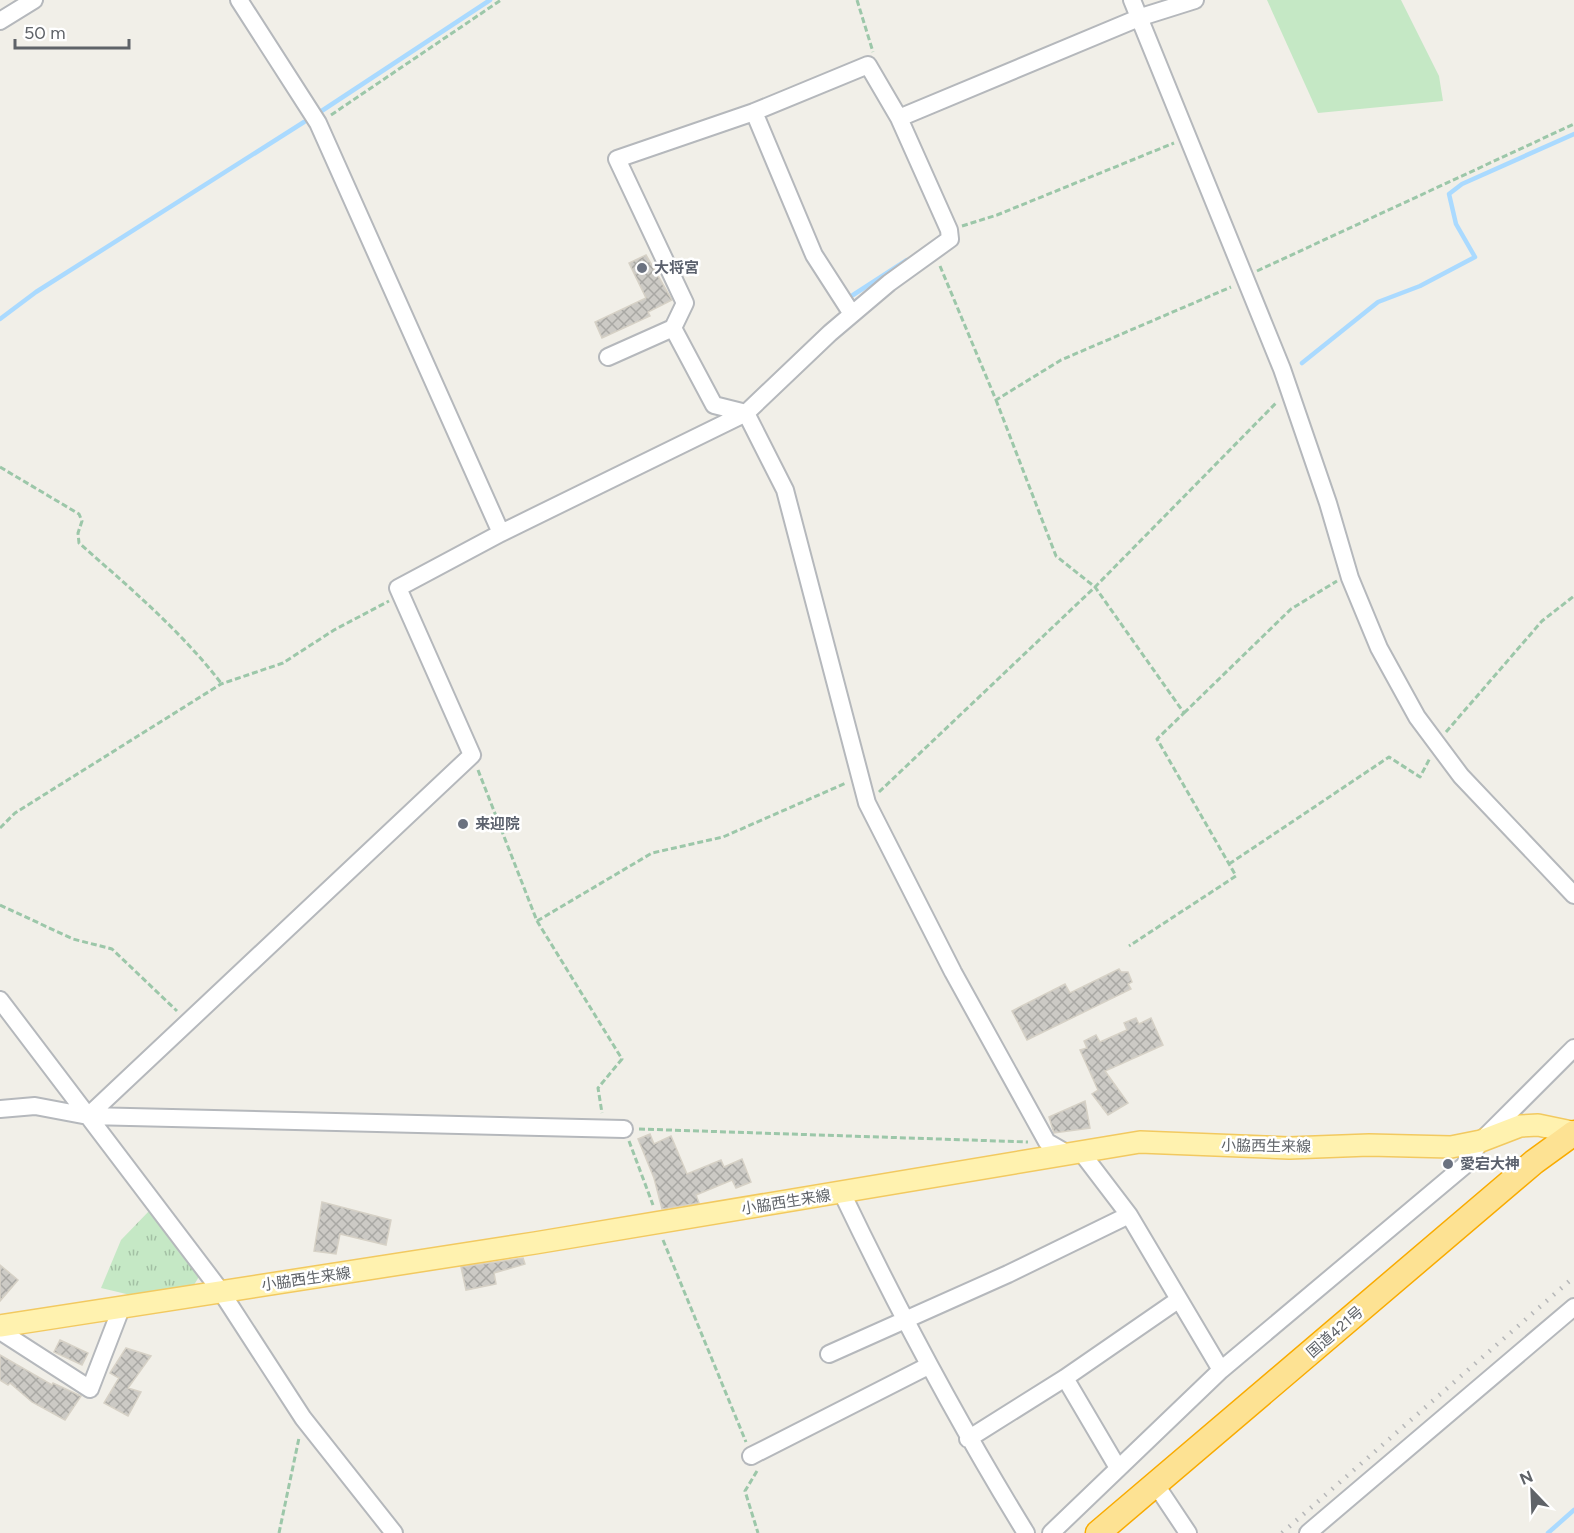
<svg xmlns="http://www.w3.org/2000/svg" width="1574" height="1533" viewBox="0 0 1574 1533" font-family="Figtree,'Noto Sans JP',sans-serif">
<defs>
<pattern id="grass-tufts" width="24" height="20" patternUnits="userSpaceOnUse" patternTransform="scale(1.5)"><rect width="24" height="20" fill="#c5e8c5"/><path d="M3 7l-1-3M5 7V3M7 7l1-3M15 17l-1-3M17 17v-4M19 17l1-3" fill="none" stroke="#a3c0a4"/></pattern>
<pattern id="building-cross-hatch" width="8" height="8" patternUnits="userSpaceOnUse" patternTransform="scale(1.5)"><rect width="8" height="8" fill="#cccac5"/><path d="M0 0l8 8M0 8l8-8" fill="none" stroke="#a9a8a4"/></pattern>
</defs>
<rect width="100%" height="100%" fill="#f1efe8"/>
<path fill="url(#grass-tufts)" d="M151 1209 202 1272 192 1288 139 1297 101 1288 121 1240Z"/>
<path fill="#c5e8c5" d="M1267 0H1401L1439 76 1443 101 1318 113Z"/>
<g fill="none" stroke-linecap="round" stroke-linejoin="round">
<path stroke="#aadaff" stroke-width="4.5" d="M317 114 490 0
M853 295 907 260
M0 319 36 292 304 122
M1302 363 1378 302 1420 286 1475 257 1456 224 1449 194 1462 184 1574 134
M1548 1533 1574 1510"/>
</g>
<path fill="url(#building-cross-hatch)" stroke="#d6d1c6" stroke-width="1.5" d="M646 255 672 300 648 312 650 316 602 338 595 322 646 298 629 263Z
M1119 969 1121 972H1128L1132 982 1128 984 1131 989 1027 1040 1012 1011 1065 984 1070 993Z
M1136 1018 1139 1024 1151 1018 1163 1045 1105 1071 1128 1103 1108 1115 1092 1094 1098 1090 1080 1050 1087 1048 1084 1041 1096 1035 1100 1042 1127 1030 1124 1023Z
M1085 1101 1090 1128 1054 1133 1049 1117Z
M650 1134 654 1144 671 1136 687 1174 721 1160 724 1167 742 1159 751 1182 736 1188 732 1180 696 1195 699 1203 662 1209 654 1178 638 1139Z
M322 1202 391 1220 386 1245 340 1234 336 1254 314 1251Z
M523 1258 525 1264 494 1273 496 1284 466 1290 461 1267Z
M0 1265 18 1280 0 1301Z
M60 1340 88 1353 82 1365 54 1352Z
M126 1348 151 1356 128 1388 141 1392 128 1416 104 1403 119 1378 110 1373Z
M0 1355 52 1385 53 1383 81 1396 65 1420 32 1402 10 1383 8 1385 0 1380Z"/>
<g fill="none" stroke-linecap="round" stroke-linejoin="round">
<g stroke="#b5b8bc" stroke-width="20">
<path id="minor" d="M239 0 318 123 501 533
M1132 0 1282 369 1328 503 1350 578 1379 648 1417 717 1461 776 1574 895
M0 21 34 0
M754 112 814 255 852 314
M899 118 1141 17 1195 0
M608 357 673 328
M0 1000 220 1290 303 1418 394 1533
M0 1109 35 1106 88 1116 624 1129
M88 1116 472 755 398 588 501 533 746 413 830 333 889 283 950 239 949 230 899 118 868 65 754 112 617 159 685 303 673 328 714 405 746 413 785 490 867 803 953 972 1047 1142 1066 1153
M1081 1152 1129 1215 1221 1370
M842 1193C899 1312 957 1421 1026 1533
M0 1331 90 1389 122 1306
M829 1354 1008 1274 1129 1215
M1065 1378 1118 1468
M968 1439 1065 1378 1178 1300
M751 1456 928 1366
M1156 1485 1188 1533
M1051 1533 1221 1370 1464 1166 1481 1141 1574 1048
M1308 1533 1574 1307"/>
</g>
<g stroke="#f2c960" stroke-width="24">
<path id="major" d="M0 1326 535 1243 1140 1142 1289 1148 1369 1145 1451 1147 1481 1141 1520 1126 1538 1125 1572 1132"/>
</g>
<g stroke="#f9ab00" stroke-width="27">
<path id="highway" d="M1098 1533 1534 1162 1574 1133"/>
</g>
<path stroke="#9cc7a9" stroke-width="3" stroke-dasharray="6 3" stroke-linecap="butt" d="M857 0 873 52
M331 115 501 0
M962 226 997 215 1174 143
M940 266 996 400 1061 360 1231 287
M1257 271 1574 124
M996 400 1056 556 1095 587 1184 713 1157 739 1236 876 1129 946
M0 467 79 514 82 521 78 533 79 543C129 587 180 630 221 683
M1184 713 1291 609 1337 581
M1446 732 1542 621 1574 596
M478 770 537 921 622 1059 598 1088 602 1113
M879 792 1095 587 1277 402
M0 828 15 813 221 684 283 663 334 630 389 601
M1229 864 1389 757 1420 777 1430 758
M0 905 73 939 112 949 177 1011
M537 921 652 853 723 837 846 783
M639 1129 1028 1142
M629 1141 653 1205
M663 1240 746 1442
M757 1471 745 1491 758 1533
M279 1533 299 1438"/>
<use href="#minor" stroke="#fff" stroke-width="16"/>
<use href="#major" stroke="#fff2af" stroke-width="21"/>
<use href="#highway" stroke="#fde293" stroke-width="24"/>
<path stroke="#b6b7b8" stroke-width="4.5" stroke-dasharray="1.5 8" stroke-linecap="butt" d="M1282 1533 1574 1277"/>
</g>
<g fill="#6b7280" stroke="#fff" stroke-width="2">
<circle cx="642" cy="268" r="6"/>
<circle cx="463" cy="824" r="6"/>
<circle cx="1448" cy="1164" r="6"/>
</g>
<g text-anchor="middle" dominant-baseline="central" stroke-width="5" stroke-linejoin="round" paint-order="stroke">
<g font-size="15" font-weight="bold" fill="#5b616d" stroke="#fff" text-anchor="start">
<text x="654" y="268">大将宮</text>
<text x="475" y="824">来迎院</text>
<text x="1460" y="1164">愛宕大神</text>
</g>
<g font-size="15" fill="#5f6368" stroke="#fff">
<text transform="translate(1266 1146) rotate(1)">小脇西生来線</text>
<text transform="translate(786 1202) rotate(-9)">小脇西生来線</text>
<text transform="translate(306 1279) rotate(-8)">小脇西生来線</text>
<text transform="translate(1335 1332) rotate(-41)">国道421号</text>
</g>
</g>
<g transform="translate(1532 1491) rotate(337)" stroke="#ffffff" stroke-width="4.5" paint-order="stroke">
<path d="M0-4.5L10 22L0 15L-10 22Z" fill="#5f6368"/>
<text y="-9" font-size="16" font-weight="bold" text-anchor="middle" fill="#5f6368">N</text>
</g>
<path d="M15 39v9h114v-9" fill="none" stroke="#5f6368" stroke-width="3"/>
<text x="24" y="39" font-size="18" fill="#5f6368" stroke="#ffffff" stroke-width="4.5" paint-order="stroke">50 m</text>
</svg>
